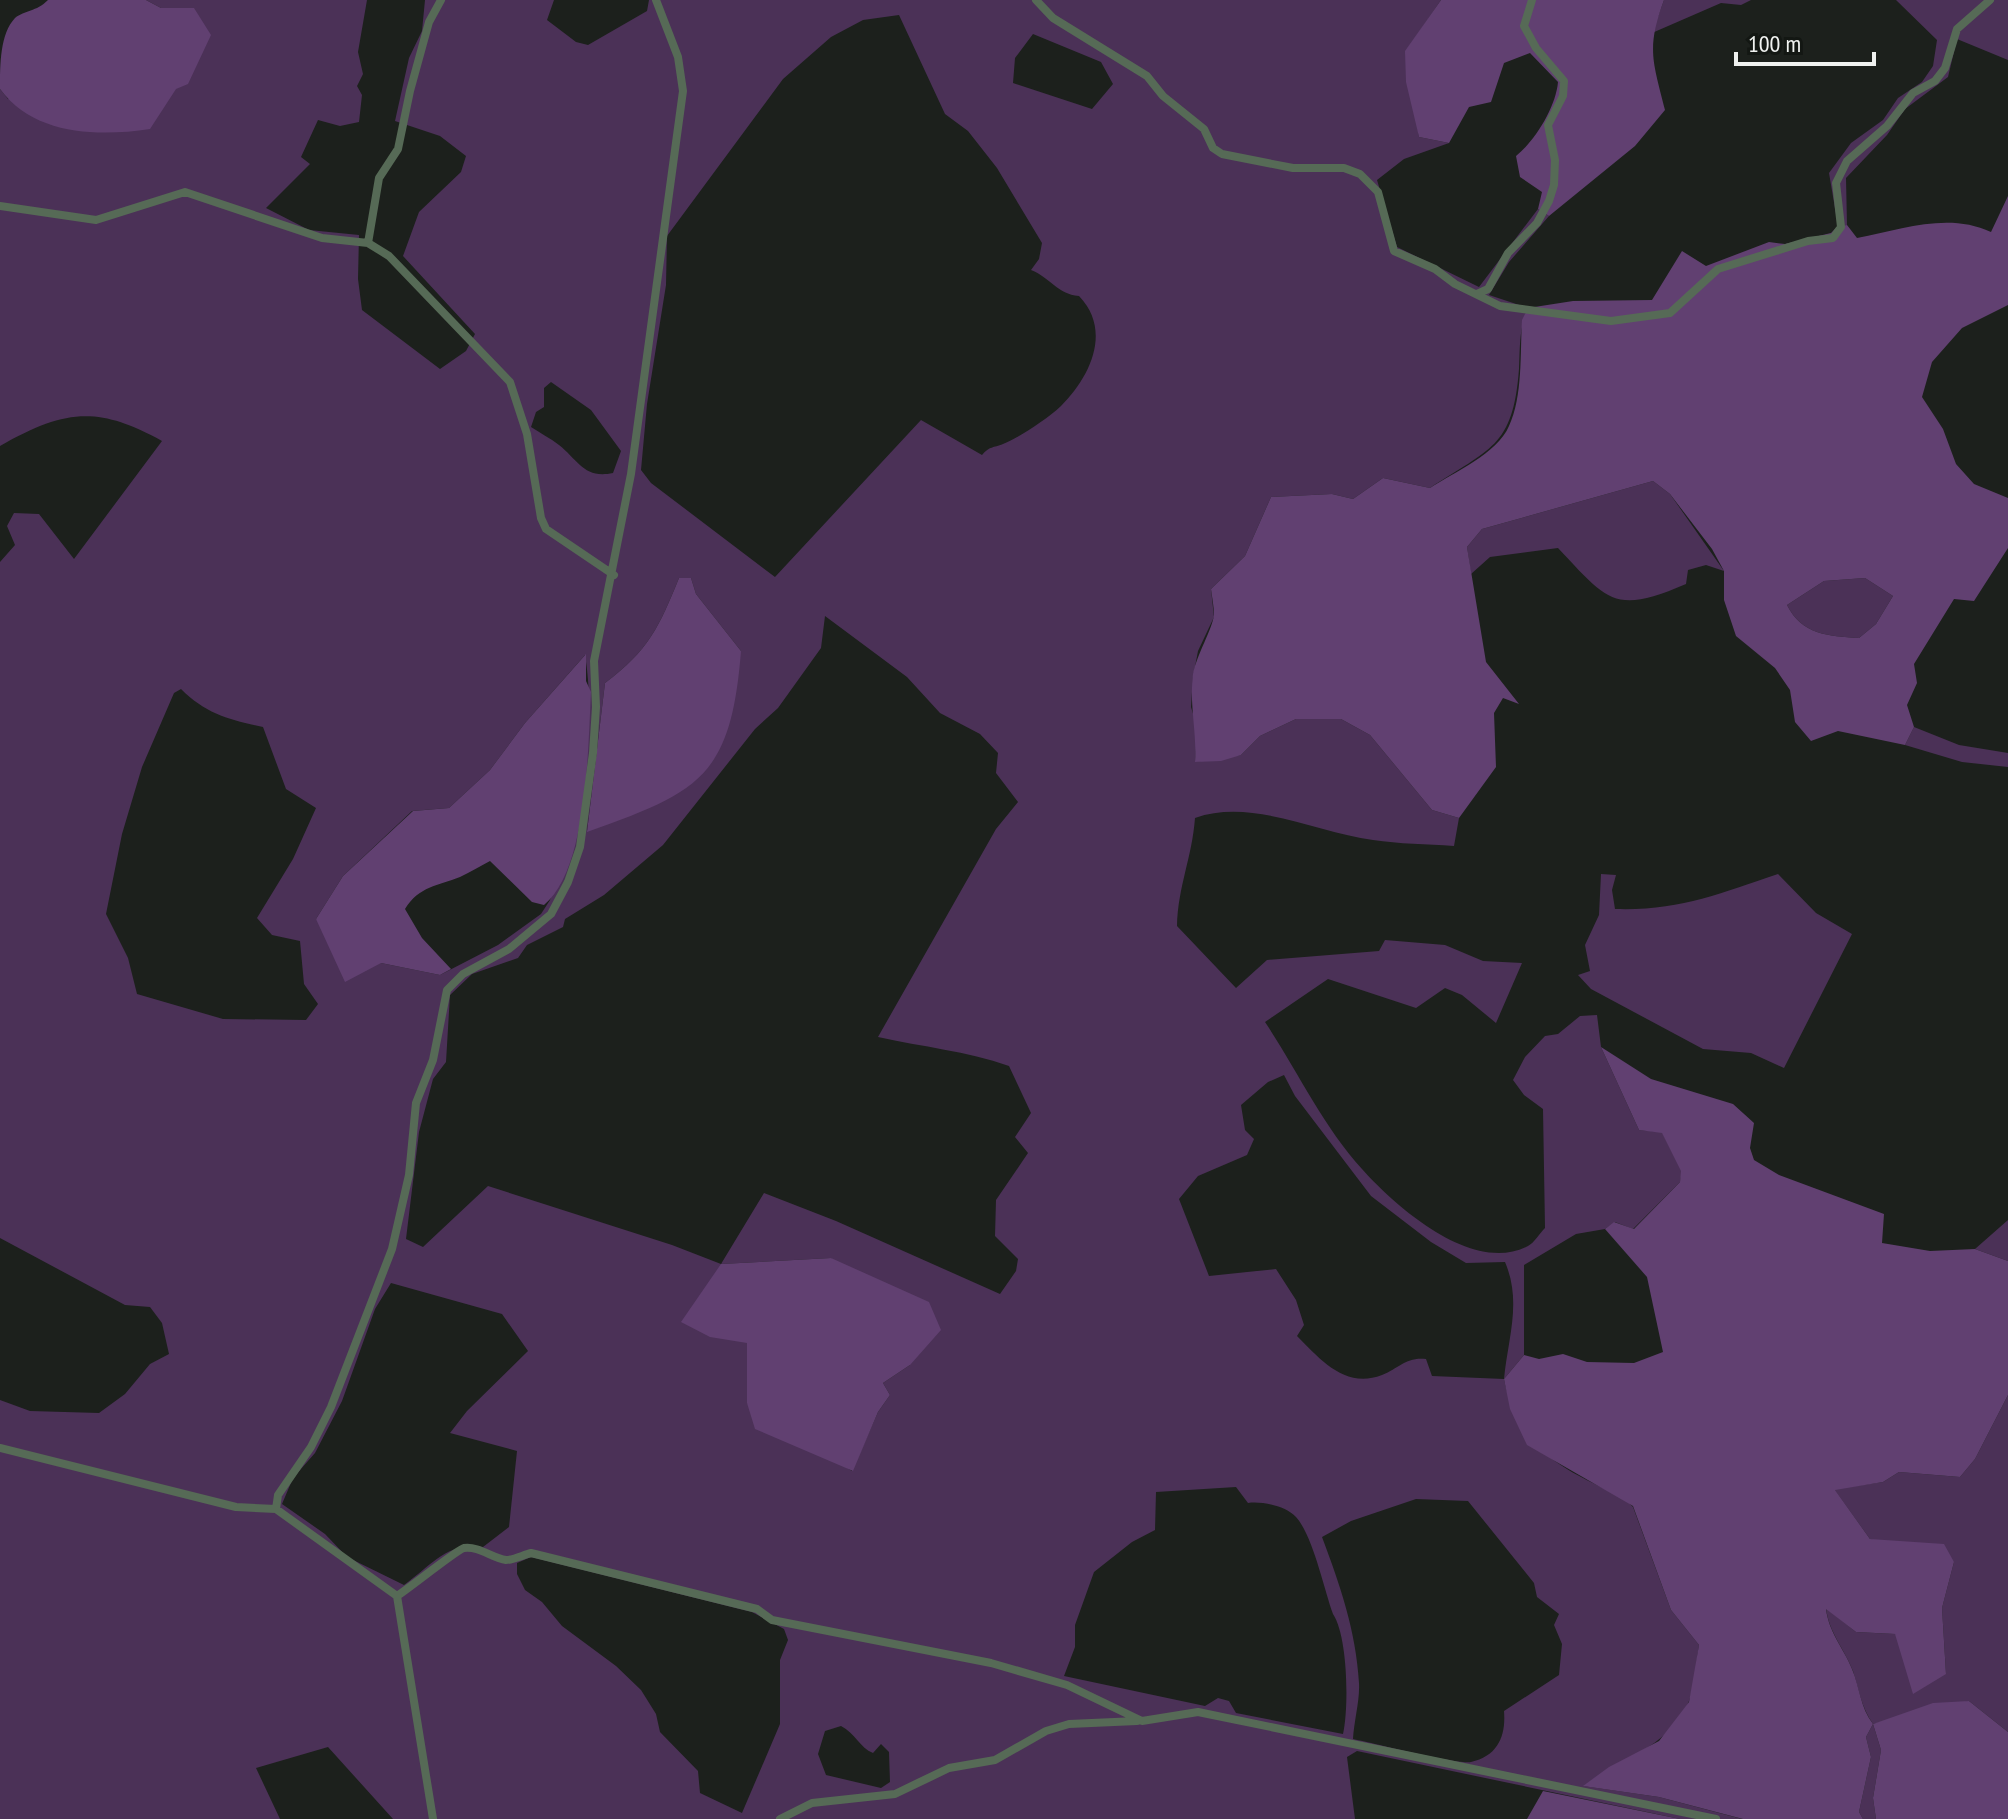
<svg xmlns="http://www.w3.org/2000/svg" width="2008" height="1819" viewBox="0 0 2008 1819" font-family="'PT Sans Narrow',sans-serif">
<rect width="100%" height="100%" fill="#1c201c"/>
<path fill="#4b3157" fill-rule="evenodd" d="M146 0H367L358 52 363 74 357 86 362 95 359 122 340 126 318 120 301 157 310 164 266 208 309 230 359 235 358 279 362 310 440 369 466 351 475 334 403 256 419 212 461 172 466 156 440 136 395 121 409 58 422 31 425 0H554L547 20 576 42 588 45 647 11 649 0H1441L1406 51 1419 137 1449 143 1404 159 1377 180 1397 247 1479 287 1538 209 1549 216 1509 262 1489 295 1528 308C1519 327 1520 348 1519 369 1513 448 1490 448 1430 488L1383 478 1353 499 1332 494 1271 497 1245 556 1211 589 1214 617 1198 651 1193 677 1191 707 1197 727 1195 762 1241 755 1260 736 1296 719H1341L1370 735 1432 810 1459 818 1454 846C1427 844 1399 844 1373 840 1316 832 1251 798 1195 818 1192 858 1178 886 1177 926L1236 988 1267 960 1379 951 1385 940 1445 945 1483 961 1522 963 1496 1023 1462 995 1445 988 1416 1008 1328 979 1265 1022C1297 1070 1323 1126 1362 1169 1396 1207 1473 1275 1528 1246 1534 1243 1540 1233 1545 1228L1543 1109 1524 1095 1513 1080 1525 1057 1545 1036 1558 1034 1580 1016 1597 1015 1601 1047 1639 1130 1662 1132 1682 1171 1680 1182 1633 1229 1615 1222 1605 1229 1576 1234 1524 1265V1355L1504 1379C1519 1452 1564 1469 1624 1498L1633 1507 1671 1610 1699 1645C1696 1663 1695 1684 1689 1701 1673 1745 1618 1760 1584 1786L1659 1797 1742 1819H1680L1357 1751 1347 1757 1355 1819H393L328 1747 256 1768 280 1819H0V1400L30 1411 99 1413 125 1394 150 1364 169 1354 162 1323 150 1307 125 1305 0 1238V562L15 545 7 526 14 513 39 514 74 559 162 441C97 405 64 410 0 446V89L8 99 194 8H161ZM899 15 945 114 968 131 997 168 1042 243 1039 259 1031 270C1051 278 1057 294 1079 296 1112 330 1091 376 1061 406 1047 419 1020 437 1003 444 993 448 990 446 982 455L921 420 775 577 651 483 641 470 647 404 666 285 667 236 783 79 831 37 863 20ZM1033 34 1101 62 1113 84 1092 109 1013 83 1015 58ZM551 382 591 410 621 451 613 473C584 479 579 461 559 445 550 438 540 433 531 427L536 412 544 407V388ZM679 578H691L696 594 741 651 587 831 605 683C649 650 659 627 679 578ZM825 616 907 677 940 713 980 734 998 753 996 773 1018 802 996 829 878 1037C923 1047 966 1051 1009 1066L1031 1113 1015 1137 1028 1153 996 1200 995 1236 1018 1259 1016 1271 1000 1294 836 1221 764 1193 721 1264 672 1245 488 1186 423 1247 406 1239 419 1132 433 1079 446 1062 450 995 472 974 518 958 527 945 563 927 565 919 604 895 663 845 755 729 778 708 821 648ZM585 655C599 739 573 818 550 900L541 914 498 945 440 975 381 963 316 919 343 876 412 811 449 808 490 770 525 723ZM181 689C206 714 230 720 263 727L286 789 316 808 293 859 257 918 272 935 300 941 304 984 318 1004 306 1020 223 1019 137 994 128 958 106 914 122 834 142 767 174 693ZM1284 1075 1295 1096 1371 1196 1431 1242 1466 1263 1505 1262C1522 1302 1508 1338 1504 1379L1432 1376 1426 1359C1405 1357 1400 1368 1382 1375 1345 1389 1321 1360 1297 1336L1304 1325 1296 1300 1276 1269 1209 1276 1179 1199 1198 1176 1247 1155 1254 1139 1245 1130 1241 1105 1268 1082ZM831 1258 910 1365 883 1383 890 1395 878 1412 852 1471 747 1403V1343L721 1264ZM391 1283 502 1314 528 1351 467 1411 450 1433 517 1451 509 1527 483 1547C448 1541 431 1566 404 1585L347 1557 325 1534 282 1504 293 1478 315 1453 342 1401 375 1309ZM1236 1487 1248 1503C1262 1501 1286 1506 1296 1517 1313 1536 1324 1589 1333 1614 1348 1637 1349 1707 1343 1734L1236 1713 1229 1701 1218 1698 1205 1706 1064 1676 1075 1647V1625L1094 1572 1132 1542 1155 1530 1156 1492ZM1416 1499 1468 1501 1534 1583 1537 1597 1559 1614 1554 1625 1562 1644 1559 1675 1504 1711C1506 1736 1498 1756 1471 1762 1458 1765 1373 1743 1353 1739 1354 1721 1360 1700 1359 1683 1356 1631 1340 1585 1322 1537L1351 1521ZM531 1557 752 1612 784 1629 788 1640 780 1660V1724L742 1813 700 1793 698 1771 660 1732 656 1714 641 1690 616 1666 562 1626 542 1602 525 1590 517 1574V1563ZM841 1726C855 1733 860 1748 873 1753L881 1744 889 1752 890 1782 881 1788 826 1775 818 1754 825 1731Z
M1664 0H1751L1741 5 1721 3 1652 33Z
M1896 0H2008V60L1957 39 1948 77 1905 109 1887 135 1846 178 1847 225 1838 226 1829 173 1851 143 1883 120 1898 98 1922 82 1933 66 1937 40Z
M1653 481 1670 494 1724 571 1706 565 1688 570 1686 584C1614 615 1608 601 1558 548L1490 557 1471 574 1467 547 1482 529Z
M1865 578 1893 596 1876 624 1859 638C1828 636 1802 635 1787 605L1824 581Z
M1914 727 1959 745 2008 753V767L1962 762 1905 745Z
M1601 874 1616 875 1612 890 1615 909C1679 911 1718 894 1778 874L1816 913 1852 934 1784 1068 1751 1053 1703 1049 1591 989 1578 975 1590 971 1585 945 1599 915Z
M2008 1220V1261L1975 1249Z
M2008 1395V1732L1969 1701 1873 1724 1881 1750 1873 1798 1876 1819H1863L1859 1812 1871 1757 1866 1737 1873 1724C1861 1707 1859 1689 1853 1671 1844 1648 1829 1633 1826 1608L1856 1632 1895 1634 1946 1674 1942 1608 1954 1562 1870 1539 1834 1489 1883 1482 1899 1472 1960 1477 1975 1459Z"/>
<path fill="#614071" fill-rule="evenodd" d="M48 0H146L161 8H194L211 35 188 84 176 89 150 129C97 137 34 135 0 89 0 64 0 34 15 18 25 10 36 12 48 0Z
M1441 0H1664C1646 49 1653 61 1665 110L1635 146 1549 216 1538 209 1542 192 1520 177 1516 156C1536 140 1556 106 1558 82L1530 53 1504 63 1491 102 1469 107 1449 143 1419 137 1406 82 1405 51Z
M2008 196V305L1962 328 1932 362 1922 397 1943 429 1956 464 1974 484 2008 498V548L1974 601 1954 599 1914 664 1917 683 1907 705 1914 727 1905 745 1838 731 1811 741 1795 722 1790 690 1775 668 1736 636 1724 600V571L1712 549 1670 494 1653 481 1482 529 1467 547 1486 662 1519 704 1503 698 1494 713 1496 767 1459 818 1432 810 1370 735 1341 719H1296L1260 736 1241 755 1221 761 1195 762C1197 732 1189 704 1193 674 1197 654 1212 630 1214 615 1214 607 1212 597 1211 589L1245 556 1271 497 1332 494 1353 499 1383 478 1430 488C1454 472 1497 454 1509 426 1523 396 1520 353 1522 320L1528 308 1573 301 1652 300 1682 251 1706 266 1769 242 1785 244 1831 233 1838 226 1847 225 1857 238C1902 229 1949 212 1991 232ZM1865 578 1893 596 1876 624 1859 638C1828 636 1802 635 1787 605L1824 581Z
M679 578H691L696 594 741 651C731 778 699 792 587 832L605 683C649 650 659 627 679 578Z
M586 654V681L591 692C588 746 588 869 544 905L532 902 490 861C480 866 471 872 460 877 438 886 419 886 405 909L422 938 451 969 440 975 381 963 345 982 316 919 343 876 413 811 449 808 490 770 525 723Z
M1601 1047 1651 1079 1733 1104 1754 1123 1750 1148 1754 1160 1779 1175 1884 1214 1882 1243 1930 1251 1975 1249 2008 1261V1395L1975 1459 1960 1477 1899 1472 1883 1482 1835 1490 1870 1539 1944 1544 1954 1562 1942 1608 1946 1674 1913 1694 1895 1634 1856 1632 1826 1609C1829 1633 1843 1647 1852 1669 1860 1688 1860 1707 1873 1724L1933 1703 1969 1701 2008 1732V1819H1876L1873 1798 1881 1750 1873 1724 1866 1737 1871 1757 1859 1812 1863 1819H1743L1659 1797 1583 1786 1609 1767 1659 1741 1689 1702 1699 1645 1671 1610 1633 1506 1527 1445 1510 1409 1504 1379 1524 1355 1539 1359 1563 1354 1587 1362 1634 1363 1663 1352 1647 1277 1605 1229 1614 1222 1634 1229 1680 1182 1681 1171 1662 1133 1639 1130Z
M831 1258 929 1302 941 1330 910 1365 883 1383 890 1395 878 1412 853 1471 755 1429 747 1403V1343L710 1337 681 1322 721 1264Z
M1543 1791 1680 1819H1527Z"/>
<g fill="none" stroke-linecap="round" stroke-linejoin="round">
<path stroke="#566a56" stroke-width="8" d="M1036 0 1053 18 1147 76 1163 96 1204 129 1213 148 1222 154 1293 168H1344L1360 174 1378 192 1394 251 1435 269 1455 284 1500 306 1611 321 1670 313 1718 269 1808 241 1833 238 1841 227 1836 183 1847 161 1887 126 1913 93 1935 81 1945 68 1957 29 1990 0
M0 206 96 220 185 192 322 238 368 243 389 256 510 382 527 434 541 518 546 529 614 575
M368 243 379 178 398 149 410 91 429 22 441 0
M1477 294 1488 289 1508 253 1537 223 1549 201 1554 185 1555 160 1548 125 1563 96 1564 81 1536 48 1524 26 1532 0
M0 1448 236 1507 276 1509 397 1596C408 1589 458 1549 464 1548 479 1546 492 1558 506 1560 514 1560 523 1555 531 1553L757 1609 772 1620 991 1663 1067 1685 1142 1721 1198 1712 1716 1819
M276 1509 278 1495 311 1447 331 1407 392 1249 409 1175 416 1103 433 1060 447 990 463 974 509 949 551 914 568 882 580 847 593 753 596 707 594 661 631 474 683 91 678 57 656 0
M397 1596 433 1819
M780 1819 812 1803 895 1794 949 1768 995 1760 1046 1731 1069 1724 1137 1721"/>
</g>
<path d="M1736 52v12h138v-12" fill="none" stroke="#f0f2f0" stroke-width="4"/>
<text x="1748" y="52" font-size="24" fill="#f0f2f0" stroke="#131713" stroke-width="6" paint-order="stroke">100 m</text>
</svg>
